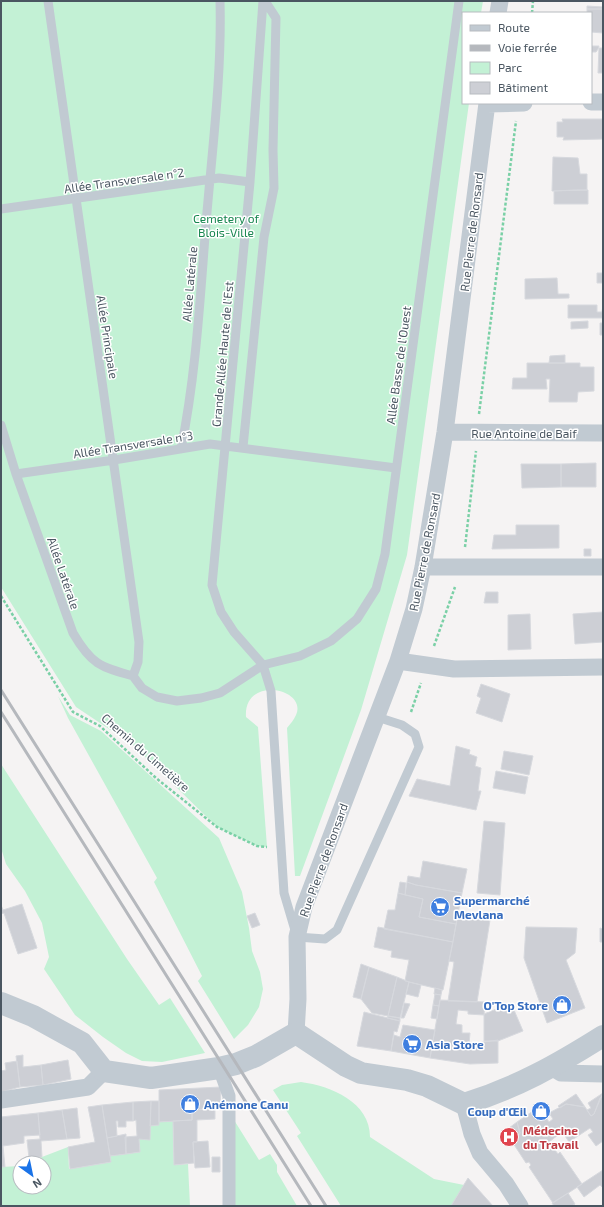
<svg xmlns="http://www.w3.org/2000/svg" width="604" height="1207" viewBox="0 0 604 1207" font-family="'Exo 2',sans-serif">
<rect width="100%" height="100%" fill="#f5f3f3"/>
<path fill="#c3f1d5" d="M1 1H483L481 13H463V103H469L407 555 361 710 300 876H295L287 728C290 724 294 720 296 715 308 688 243 675 246 717L258 727 267 847 257 846 217 827 133 745 76 707 1 587Z
M58 696 70 715 101 731 219 838 242 892 249 928 252 951 260 972 263 989 259 1007 248 1025 234 1039 198 981 202 976 154 882 157 878 68 718Z
M1 764 127 959 159 1005 170 998 205 1053 162 1062 142 1061 126 1053 103 1037 75 1015 44 969 49 957 42 923 25 891 6 864 1 848Z
M301 1082C331 1086 370 1102 370 1137L434 1179 464 1185 451 1206H341L297 1136 301 1133 273 1090 282 1085Z
M234 1120 259 1160 270 1154 277 1165V1172L297 1206H233Z
M173 1121 174 1165 188 1164 190 1206H1V1167L20 1166V1187H44V1163H24V1158L42 1157 68 1147 69 1169 111 1162 110 1156 140 1152 139 1139H150V1126L159 1125V1122Z"/>
<path fill="#cdcfd5" stroke="#d7d9de" d="M587 6 603 7V9H587Z
M587 9H603V33L591 32V13H587Z
M591 46H599L598 49 596 52H591Z
M599 48H603V73H598Z
M562 119H603V139L563 140 564 137H557V122H563Z
M553 157 578 158 580 174H587V190L552 191Z
M574 190H588V204H554V191Z
M597 273H603V283H597Z
M557 278 558 294H569V298L525 299V279Z
M568 305H597V312H602L603 305V318H568Z
M588 321V328L571 329V322Z
M600 323H603V335H600Z
M565 355V363H549L550 356Z
M527 363H580V367H594V391L578 392 577 402H549L550 379H546L547 389H512L513 378H527Z
M596 463V487H561V464Z
M521 464H561V487L522 488Z
M516 525H559V548L492 549 494 535H516Z
M584 549H591V556H584Z
M486 592H498V603H484Z
M603 612V642L575 644 573 614Z
M530 614 531 649 508 650V615Z
M481 684 510 694 502 722 476 713 481 698 477 696Z
M456 746 470 750 469 754 477 757 475 766 481 768 478 791H481L476 810 409 796 417 779 450 786Z
M504 751 533 756 529 775 501 769Z
M496 771 528 777 525 794 493 788Z
M484 821 505 823 500 895 477 893Z
M423 861 467 869 462 893 416 885 407 882 408 876 420 878Z
M400 882 406 883 405 895 398 893Z
M407 882 416 885 462 893 456 924 419 917 423 899 405 895Z
M398 893 423 899 419 917 456 924 453 942 384 929 388 910H395Z
M22 904 37 948 18 954 4 913 1 914V905L3 910Z
M255 913 260 925 252 928 247 916Z
M458 915 490 920 477 1002 448 1001 454 962 449 961Z
M378 927 453 942 443 990 405 981 409 960 391 957 392 951 374 947Z
M526 927 577 928 575 953 566 960 585 1008 547 1023 524 958Z
M600 928 603 929V942H600Z
M361 964 369 967 361 999 353 997Z
M369 967 397 977 388 1016 372 1013 361 999Z
M397 977 409 982 400 1018 388 1016Z
M409 982 421 985 418 997 406 994Z
M435 988 442 990 441 995 434 994Z
M435 994 441 995 439 1006 433 1005Z
M440 1000 485 1002 484 1015 468 1014V1011L458 1010 456 1024 462 1025V1033H470L469 1044 498 1040V1063L470 1064 430 1058Z
M404 1003 410 1004 404 1018H401Z
M511 1003 523 1031 498 1041H484V1014Z
M433 1005 439 1006 437 1019 431 1018Z
M364 1012 400 1021 397 1032 394 1031 391 1051 357 1046Z
M388 1016 400 1018V1021L387 1018Z
M403 1025 435 1030 430 1058 391 1051 394 1035 400 1037Z
M23 1055V1067L41 1065 43 1085 20 1087 16 1056Z
M68 1060 71 1079 43 1085 41 1065Z
M17 1061 20 1087 1 1092V1071L6 1070 5 1063Z
M221 1087 220 1108 192 1110V1120L159 1122V1090Z
M603 1093 594 1114 591 1116 587 1110 591 1108 588 1103Z
M576 1094 585 1107 566 1104 560 1108 558 1106Z
M603 1096V1141L596 1146 588 1135 593 1132 590 1128 569 1142 560 1128 556 1131 558 1135 549 1142 558 1154 560 1152 582 1184 553 1203 529 1167 531 1165 529 1162 526 1163 513 1143 520 1133 517 1122 539 1107 549 1122 553 1119 549 1113 566 1104 585 1107 591 1116 594 1114 600 1098Z
M151 1101 150 1140 139 1139 140 1152 126 1154 125 1137 137 1136 136 1120 133 1121V1102Z
M151 1101H159V1125L150 1126Z
M133 1102V1121H126V1127H118V1121H116L117 1136 107 1138 102 1105Z
M102 1105 111 1162 70 1169 68 1147 95 1142 88 1107Z
M77 1108 80 1138 67 1139 62 1110Z
M215 1109V1119L197 1120V1142H193L194 1163 174 1165 173 1121 192 1120V1110Z
M62 1110 67 1139 41 1141 42 1157 29 1158 27 1140 40 1139 38 1113Z
M38 1113 40 1135 24 1136V1143L3 1146 5 1167H1V1117Z
M517 1122 520 1133 513 1143 505 1131Z
M126 1134V1154L110 1156 107 1138Z
M208 1141 210 1167 195 1168 193 1142Z
M212 1157H220V1172H212Z
M603 1170V1188L600 1185 584 1197 577 1187Z
M468 1178 493 1206H451Z
M568 1193 575 1204 572 1206H554L552 1203Z"/>
<g fill="none" stroke-linecap="round" stroke-linejoin="round">
<path stroke="#7ad0a6" stroke-width="2.5" stroke-dasharray="3 2" stroke-linecap="butt" d="M532 13 533 1
M479 414 516 121
M465 547 476 451
M1 596 73 712 100 726 156 778 217 827 257 846 267 847
M434 646 455 587
M411 712 421 683"/>
<path stroke="#c1cad2" stroke-width="9" d="M48 1 139 642 138 662 133 676
M263 1 250 182 212 585 221 612 234 632 263 665 271 691 284 893 297 937 325 939 337 930 419 747 415 734 402 725 377 717
M1 209 219 178 250 182
M1 425 16 474 73 633C91 664 100 667 133 676
M243 447 264 237 274 188 273 150 276 18 265 1
M181 449C196 375 200 299 206 224 212 150 222 75 220 1
M16 474 114 460 210 444 396 468
M133 676 142 688 157 697 177 701 201 698 220 693 263 665 300 656 331 641 357 619 376 589 385 554 459 1"/>
<path stroke="#c1cad2" stroke-width="13" d="M219 1068 229 1096V1206"/>
<path stroke="#c1cad2" stroke-width="17" d="M498 13 500 1
M591 102H603
M487 104 524 103
M445 432 603 433
M423 567H603
M398 661 454 669 603 667
M296 1033 298 999 297 937 304 907 398 661 414 609 423 567 445 432 487 103
M553 1068 561 1073 603 1074
M1 1100 88 1087 104 1071
M464 1104 472 1134 480 1153 506 1184 520 1206"/>
<path stroke="#c1cad2" stroke-width="22" d="M1 1003 33 1016 82 1043 104 1071 151 1078 219 1068 236 1064 256 1056 296 1033 346 1066 361 1073 407 1080 427 1086 464 1104C516 1088 557 1065 603 1036"/>
<path stroke="#b5b8bd" stroke-width="3" d="M1 690 326 1206
M1 712 311 1206"/>
</g>
<defs>
<g id="supermarket-disc" transform="scale(1)"><circle r="9.5" fill="#3f7fe0" stroke="#fff"/><path d="M-6-5.5h2.5l.6 2H6L4.5 2H-2.5L-4.4-4H-6ZM-1.5 3.2a1.3 1.3 0 1 0 .1 0ZM3 3.2a1.3 1.3 0 1 0 .1 0Z" fill="#fff"/></g>
<g id="shop-disc" transform="scale(1)"><circle r="9.5" fill="#3f7fe0" stroke="#fff"/><path d="M-5-2.5h2.3a2.7 3.5 0 0 1 5.4 0H5L5.5 6h-11ZM-1.5-2.5h3a1.5 2.3 0 0 0-3 0Z" fill="#fff"/></g>
<g id="hospital-disc" transform="scale(1)"><circle r="9.5" fill="#e0444e" stroke="#fff"/><path d="M-5-5h3v3.5h4V-5h3V5h-3V1.5h-4V5h-3Z" fill="#fff"/></g>
</defs>
<g fill-rule="evenodd">
<use href="#supermarket-disc" x="440" y="907"/>
<use href="#shop-disc" x="562" y="1005"/>
<use href="#supermarket-disc" x="412" y="1044"/>
<use href="#shop-disc" x="190" y="1104"/>
<use href="#shop-disc" x="541" y="1111"/>
<use href="#hospital-disc" x="509" y="1137"/>
</g>
<g text-anchor="middle" dominant-baseline="central" stroke-width="3" stroke-linejoin="round" paint-order="stroke">
<g font-size="12" fill="#4a5661" stroke="#fff">
<text transform="translate(124 180) rotate(-8)">Allée Transversale n°2</text>
<text transform="translate(471 232) rotate(-83)">Rue Pierre de Ronsard</text>
<text transform="translate(189 284) rotate(-85)">Allée Latérale</text>
<text transform="translate(108 337) rotate(81)">Allée Principale</text>
<text transform="translate(222 354) rotate(-85)">Grande Allée Haute de l'Est</text>
<text transform="translate(398 365) rotate(-82)">Allée Basse de l'Ouest</text>
<text x="524" y="433">Rue Antoine de Baif</text>
<text transform="translate(133 444) rotate(-9)">Allée Transversale n°3</text>
<text transform="translate(424 552) rotate(-79)">Rue Pierre de Ronsard</text>
<text transform="translate(64 573) rotate(71)">Allée Latérale</text>
<text transform="translate(146 752) rotate(41)">Chemin du Cimetière</text>
<text transform="translate(323 860) rotate(-70)">Rue Pierre de Ronsard</text>
</g>
<g font-size="12" fill="#17864f" stroke="#fff">
<text x="226" y="218">Cemetery of<tspan x="226" dy="14">Blois-Ville</tspan></text>
</g>
<g font-size="12" font-weight="bold" fill="#366cbe" stroke="#fff" text-anchor="start">
<text x="454" y="900">Supermarché<tspan x="454" dy="14">Mevlana</tspan></text>
<text x="548" y="1005" text-anchor="end">O'Top Store</text>
<text x="426" y="1044">Asia Store</text>
<text x="204" y="1104">Anémone Canu</text>
<text x="527" y="1111" text-anchor="end">Coup d'Œil</text>
</g>
<g font-size="12" font-weight="bold" fill="#be3a42" stroke="#fff" text-anchor="start">
<text x="523" y="1130">Médecine<tspan x="523" dy="14">du Travail</tspan></text>
</g>
</g>
<rect width="604" height="1207" fill="none" stroke="#4a5661" stroke-width="4"/>
<rect x="462" y="12" width="130" height="92" fill="#ffffff" stroke="#b7bbc0"/>
<rect x="470" y="25" width="20" height="6" fill="#c1cad2" stroke="#b7bbc0"/>
<text x="498" y="32" font-size="12" fill="#4a5661">Route</text>
<rect x="470" y="45" width="20" height="6" fill="#b5b8bd" stroke="#b7bbc0"/>
<text x="498" y="52" font-size="12" fill="#4a5661">Voie ferrée</text>
<rect x="470" y="62" width="20" height="12" fill="#c3f1d5" stroke="#b7bbc0"/>
<text x="498" y="72" font-size="12" fill="#4a5661">Parc</text>
<rect x="470" y="82" width="20" height="12" fill="#cdcfd5" stroke="#b7bbc0"/>
<text x="498" y="92" font-size="12" fill="#4a5661">Bâtiment</text>
<g transform="translate(32 1175) rotate(147)"><circle r="19" fill="#ffffff" stroke="#b7bbc0"/>
<path d="M0-3L7 15L0 10L-7 15Z" fill="#1a73e8"/>
<text y="-6" font-size="11" font-weight="bold" text-anchor="middle" fill="#4a5661">N</text>
</g>
</svg>
